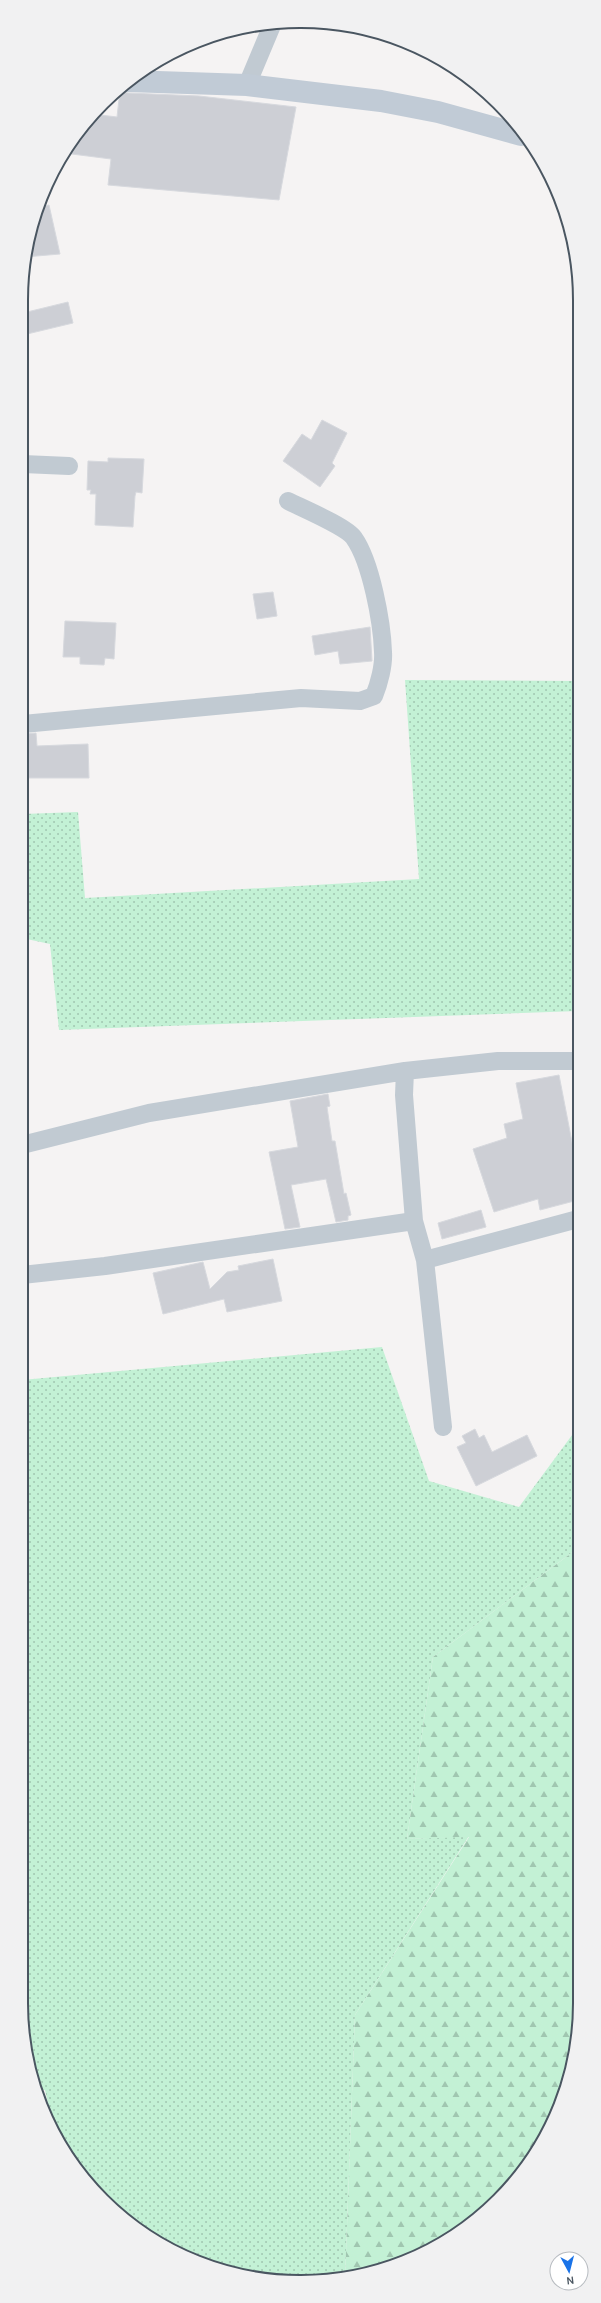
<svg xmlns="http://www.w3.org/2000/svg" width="601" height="2303" viewBox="0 0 601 2303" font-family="Karla,sans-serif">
<defs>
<pattern id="grass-dots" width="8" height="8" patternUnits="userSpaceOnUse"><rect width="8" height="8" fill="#c3f1d5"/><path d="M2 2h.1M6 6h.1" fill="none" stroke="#a0c6b0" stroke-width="1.8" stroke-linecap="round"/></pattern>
<pattern id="forest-firs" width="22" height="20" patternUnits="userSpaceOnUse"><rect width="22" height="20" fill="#c3f1d5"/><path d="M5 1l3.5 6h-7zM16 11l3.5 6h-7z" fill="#a0c6b0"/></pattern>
</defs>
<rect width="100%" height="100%" fill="#f5f3f3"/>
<path fill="url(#grass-dots)" d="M405 680 578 681V1011L59 1030 50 944 22 938 23 814 78 812 85 898 419 879Z
M382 1347 429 1481 519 1507 578 1427V1548L433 1657 407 1839 469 1836 355 2015 345 2278 282 2281 228 2272 177 2253 131 2224 91 2187 53 2126 45 2090H36L26 2057 21 2002 22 1380Z"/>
<path fill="url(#forest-firs)" d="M578 1548V2039L565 2093 542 2142 511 2187 471 2224 390 2267 345 2278 355 2015 469 1837 407 1839 433 1657Z"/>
<path fill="#cdcfd5" stroke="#d7d9de" d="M120 90 128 93 199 96 296 107 279 200 108 185 111 159 64 153 92 114 117 117Z
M49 205 60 254 25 257 37 208Z
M68 302 73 323 23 335V313Z
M322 420 347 433 332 463 335 466 320 487 283 461 302 434 311 440Z
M108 458 144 459 142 493 136 492 135 496 133 527 95 525 96 494H90L91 490H87L88 461 108 462Z
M273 592 277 616 257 619 253 594Z
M65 621 116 623 114 659 105 658 104 665 80 664V657H63Z
M370 627 372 661 340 664 338 651 315 655 312 636Z
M36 733 37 746 88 744 89 778H23V734Z
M559 1075 578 1173V1200L540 1210 538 1199 494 1212 473 1149 507 1138 504 1124 523 1119 516 1083Z
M328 1094 330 1106 327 1107 332 1141H335L344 1194 346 1193 351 1215 348 1216V1220L336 1222 326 1179 291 1185 300 1227 285 1229 269 1152 298 1147 290 1101Z
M481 1210 486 1227 442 1239 438 1223Z
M273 1259 282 1301 227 1312 224 1299 163 1314 153 1273 203 1262 210 1289 227 1272 239 1270 238 1266Z
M475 1429 479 1438 484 1435 492 1452 527 1435 537 1456 476 1486 457 1447 466 1443 462 1436Z"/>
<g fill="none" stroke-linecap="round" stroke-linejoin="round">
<path stroke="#c1cad2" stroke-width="18" d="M247 85 273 23
M23 464 69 466
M23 724 301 698 360 701 374 696C379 684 384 665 383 652 382 622 371 562 354 538 347 527 302 508 288 501
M405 1071 404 1095 414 1221 425 1260 443 1427
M22 1145 149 1113 405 1071 498 1061H578
M425 1260 578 1219
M22 1275 105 1266 414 1221"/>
<path stroke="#c1cbd6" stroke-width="22" d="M128 81 247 85 381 101 438 112 521 135"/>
</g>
<path d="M0 0H601V2303H0ZM300 28H301A272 272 0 0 1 573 300V2003A272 272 0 0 1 301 2275H300A272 272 0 0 1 28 2003V300A272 272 0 0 1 300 28Z" fill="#f1f1f2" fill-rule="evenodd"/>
<path fill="none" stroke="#4a5661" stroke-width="2" d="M300 28H301A272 272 0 0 1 573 300V2003A272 272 0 0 1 301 2275H300A272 272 0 0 1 28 2003V300A272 272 0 0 1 300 28Z"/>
<g transform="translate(569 2271) rotate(173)"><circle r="19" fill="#ffffff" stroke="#b7bbc0"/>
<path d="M0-3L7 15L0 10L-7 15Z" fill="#1a73e8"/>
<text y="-6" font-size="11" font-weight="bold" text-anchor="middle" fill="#4a5661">N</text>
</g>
</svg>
